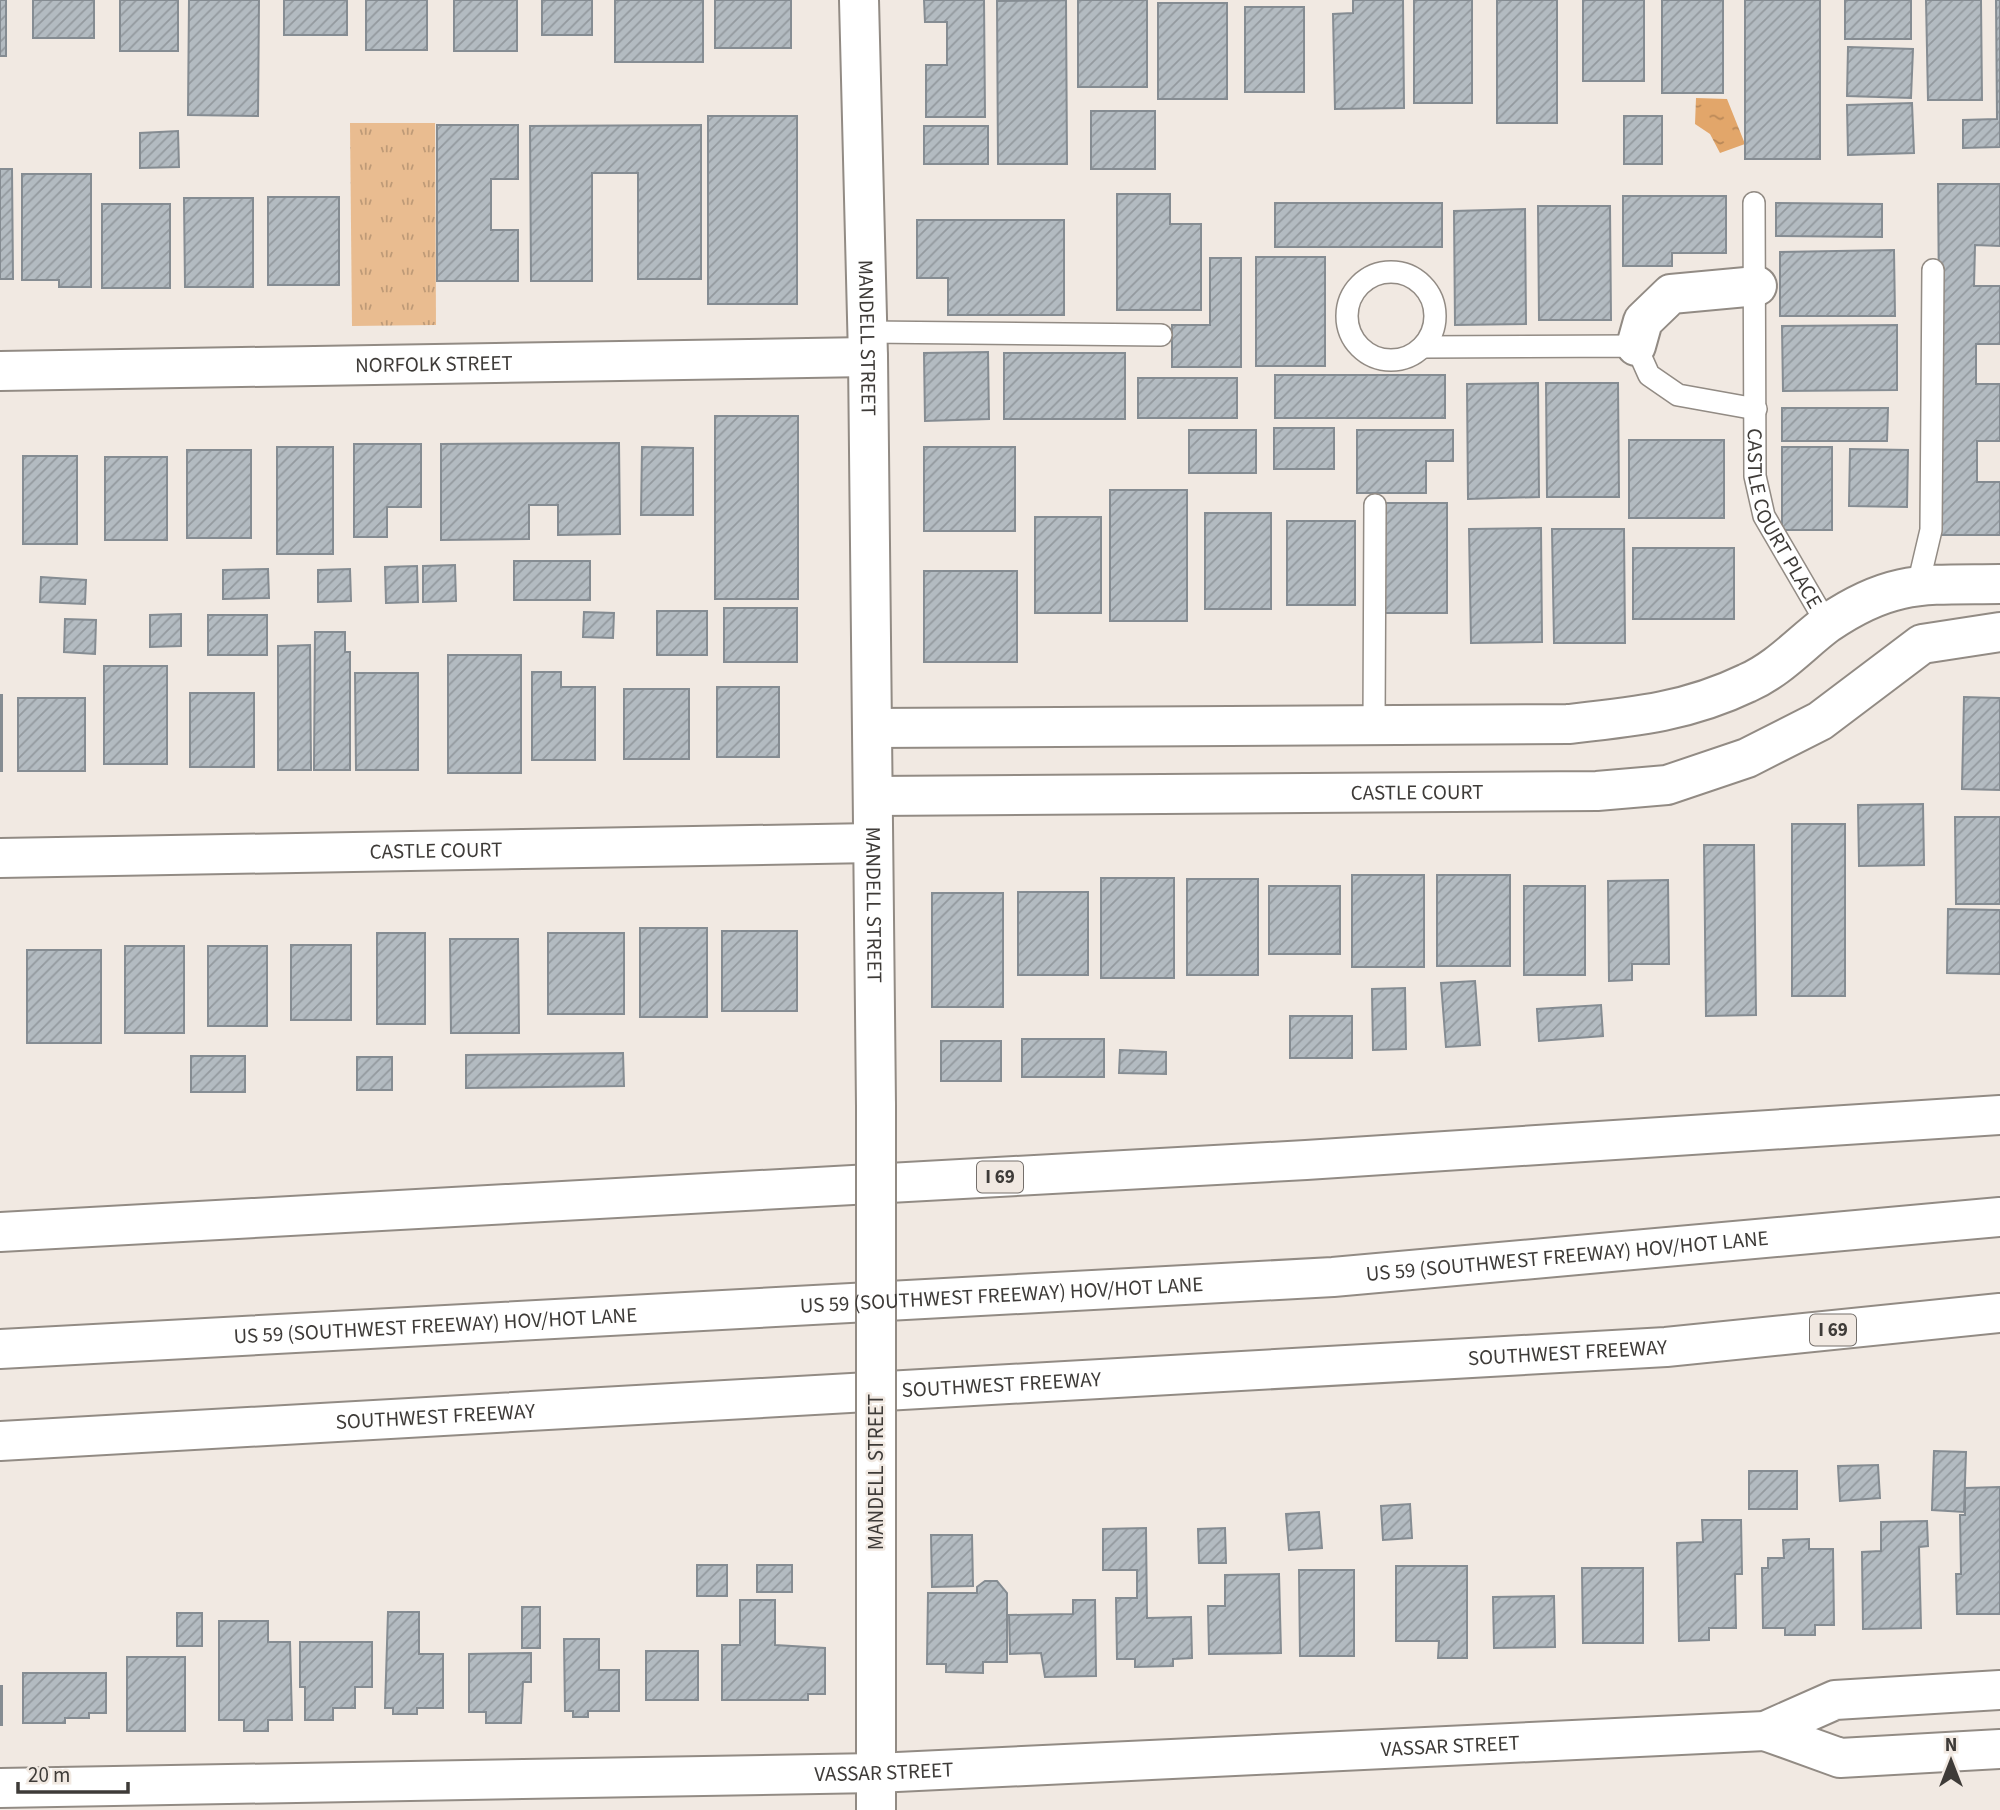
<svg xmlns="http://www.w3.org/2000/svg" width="2000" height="1810" viewBox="0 0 2000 1810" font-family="'Source Sans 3',sans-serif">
<defs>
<pattern id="grass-tufts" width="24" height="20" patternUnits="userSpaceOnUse" patternTransform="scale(1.75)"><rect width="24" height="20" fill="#e9bc90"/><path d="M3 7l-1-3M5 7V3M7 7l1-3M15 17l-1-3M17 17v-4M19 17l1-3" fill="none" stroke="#be9a77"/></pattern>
<pattern id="water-ripples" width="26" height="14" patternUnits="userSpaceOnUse" patternTransform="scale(1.75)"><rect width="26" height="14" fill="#e2a66a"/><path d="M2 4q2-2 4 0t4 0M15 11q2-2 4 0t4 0" fill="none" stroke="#b98858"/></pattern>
<pattern id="building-hatch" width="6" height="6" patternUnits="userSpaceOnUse" patternTransform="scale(1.75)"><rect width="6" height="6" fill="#b3bbc1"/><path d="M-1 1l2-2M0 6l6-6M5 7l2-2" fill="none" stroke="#93999e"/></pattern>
</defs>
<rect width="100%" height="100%" fill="#f1e9e2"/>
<path fill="url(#grass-tufts)" d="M350 123H435L436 325 352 326Z"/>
<path fill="url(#water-ripples)" d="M1696 98 1727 99 1745 144 1720 153 1710 134 1695 124Z"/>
<path fill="url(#building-hatch)" stroke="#858c92" stroke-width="2" d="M0 0H6V56H0Z
M33 0H94V38H33Z
M120 0H178V51H120Z
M189 0H259L258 116 188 115Z
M284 0H347V35H284Z
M366 0H427V50H366Z
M454 0H517V51H454Z
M542 0H592V35H542Z
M615 0H703V62H615Z
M715 0H791V48H715Z
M924 0H984L985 117H926V65H947V22H925Z
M1066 0 1067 164H998L997 1Z
M1078 0H1147V87H1078Z
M1353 0H1403L1404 108 1335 109 1333 14 1353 13Z
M1414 0H1472V103H1414Z
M1497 0H1557V123H1497Z
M1583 0H1644V81H1583Z
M1662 0H1723V93H1662Z
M1745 0H1820V159H1745Z
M1845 0H1911V39H1845Z
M1926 0H1981L1982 100H1928Z
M1996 0H2000V147L1963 148V120L1997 119Z
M1158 3H1227V99H1158Z
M1245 7H1304V92H1245Z
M1848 47 1913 49 1911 98 1847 96Z
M1912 103 1914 153 1848 155 1847 105Z
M1091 111H1155V169H1091Z
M708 116H797V304H708Z
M1624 116H1662V164H1624Z
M437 125H518V179H491V230H518V281H437Z
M701 125V279H638V173H592V281H531L530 126Z
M924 126H988V164H924Z
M178 131 179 167 140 168V133Z
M0 169H12L13 279H0Z
M22 174H91V287H59V280H22Z
M1938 184H2000V246L1975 245 1974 286H2000V344H1976V384H2000V441H1977V482H2000V535H1941Z
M1117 194H1170V224H1201V310H1117Z
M1623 196H1726V253H1672V266H1623Z
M268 197H339V285H268Z
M184 198H253V287H185Z
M1275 203H1442V247H1275Z
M1776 203 1882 204V237L1776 236Z
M102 204H170V288H102Z
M1538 206H1610L1611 320H1539Z
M1525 209 1526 324 1455 325 1454 211Z
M917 220H1064V315H948V278H917Z
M1894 250 1895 316H1780V252Z
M1256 257H1325V366H1256Z
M1210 258H1241V367H1172V325H1210Z
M1897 325V390L1783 391 1782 326Z
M988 352 989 419 925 421 924 353Z
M1004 353H1125V419H1004Z
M1275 375H1445V418H1275Z
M1138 378H1237V418H1138Z
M1538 383 1539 497 1468 499 1467 384Z
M1546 383H1618L1619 497H1547Z
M1782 408H1888L1887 441H1782Z
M715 416H798V599H715Z
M1274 428H1334V469H1274Z
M1189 430H1256V473H1189Z
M1357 430H1453V461H1426V493H1357Z
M1629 440H1724V518H1629Z
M619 443 620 534 558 535V505H529V539L441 540V444Z
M354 444H421V507H387V537H354Z
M277 447H333V554H277Z
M642 447 693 448V515H641Z
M924 447H1015V531H924Z
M1782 447H1832V530H1782Z
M1850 449 1908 450 1907 507 1849 506Z
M187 450H251V538H187Z
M23 456H77V544H23Z
M105 457H167V540H105Z
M1110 490H1187V621H1110Z
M1384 503H1447V613H1384Z
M1205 513H1271V609H1205Z
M1035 517H1101V613H1035Z
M1287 521H1355V605H1287Z
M1541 528 1542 642 1471 643 1469 529Z
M1552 529H1624L1625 643H1554Z
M1633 548H1734V619H1633Z
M514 561H590V600H514Z
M455 565 456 601 423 602V566Z
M417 566 418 602 386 603 385 567Z
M268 569 269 598 223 599V570Z
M350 569 351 601 318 602V570Z
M924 571H1017V662H924Z
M41 577 86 580 85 604 40 602Z
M724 608H797V662H724Z
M657 611H707V655H657Z
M584 612 614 613 613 638 583 637Z
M181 614V646L150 647V615Z
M208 615H267V655H208Z
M65 619 96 620 95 654 64 652Z
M315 632H345V652H350V770H314Z
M310 645 311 770H278V646Z
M448 655H521V773H448Z
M104 666H167V764H104Z
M532 672H561V687H595V760H532Z
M355 673H418V770H356Z
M717 687H779V757H717Z
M624 689H689V759H624Z
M190 693H254V767H190Z
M0 695H2V771H0Z
M1964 697 2000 698V790L1962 789Z
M18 698H85V771H18Z
M1923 804 1924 865 1859 866 1858 805Z
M1955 817H2000V904H1956Z
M1792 824H1845V996H1792Z
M1704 845H1754L1756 1015 1706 1016Z
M1352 875H1424V967H1352Z
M1437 875H1510V966H1437Z
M1101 878H1174V978H1101Z
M1187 879H1258V975H1187Z
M1668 880 1669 964H1632V980L1609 981 1608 881Z
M1269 886H1340V954H1269Z
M1524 886H1585V975H1524Z
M1018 892H1088V975H1018Z
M932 893H1003V1007H932Z
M1948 909 2000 910V974L1947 973Z
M640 928H707V1017H640Z
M722 931H797V1011H722Z
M377 933H425V1024H377Z
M548 933H624V1014H548Z
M450 939H518L519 1033H451Z
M291 945H351V1020H291Z
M125 946H184V1033H125Z
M208 946H267V1026H208Z
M27 950H101V1043H27Z
M1475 981 1480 1045 1446 1047 1441 983Z
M1405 988 1406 1049 1373 1050 1372 989Z
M1601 1005 1603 1036 1539 1041 1537 1009Z
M1290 1016H1352V1058H1290Z
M1022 1039H1104V1077H1022Z
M941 1041H1001V1081H941Z
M1120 1050 1166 1052V1074L1119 1073Z
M623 1053 624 1086 466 1088V1055Z
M191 1056H245V1092H191Z
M357 1057H392V1090H357Z
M1934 1451 1966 1452 1964 1512 1932 1510Z
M1878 1465 1880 1498 1840 1501 1838 1466Z
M1749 1471H1797V1509H1749Z
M2000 1487V1614H1957L1956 1574H1961L1960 1515H1965V1488Z
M1410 1504 1412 1538 1383 1540 1381 1506Z
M1319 1512 1322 1548 1289 1550 1286 1514Z
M1702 1520H1741L1742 1574H1735L1736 1628H1709V1640L1679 1641 1677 1543 1703 1542Z
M1927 1521 1928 1546 1919 1547 1921 1628 1863 1629 1862 1552 1881 1551V1522Z
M1146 1528 1147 1618 1191 1617 1192 1658 1173 1659V1666L1135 1667V1659H1117L1116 1598H1137V1570H1103V1529Z
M1225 1528 1226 1563H1199L1198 1529Z
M931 1535H972L973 1586 932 1587Z
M1809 1539V1549H1833L1834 1625H1815V1635H1785V1628H1763L1762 1568H1768V1558H1784L1783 1540Z
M697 1565H727V1596H697Z
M757 1565H792V1592H757Z
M1396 1566H1467V1658H1438L1439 1641H1396Z
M1582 1568H1643V1643H1583Z
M1299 1570H1354V1656H1300Z
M1279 1574 1281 1653 1209 1654 1208 1606H1225V1575Z
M985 1581H997L1007 1593V1662H983V1673L946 1672V1664H927L928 1593H977V1587Z
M1554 1596 1555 1647 1494 1648 1493 1597Z
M740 1600H775V1645L825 1648V1694H808V1700H722V1645H740Z
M1073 1600H1095L1096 1676 1045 1677 1041 1653 1010 1654 1009 1615 1073 1614Z
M522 1607H540V1648H522Z
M388 1612H419V1654H443V1708H417V1714H393V1708H385Z
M177 1613H202V1646H177Z
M219 1621H268V1642H290L292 1720H268V1731H244V1720H219Z
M564 1639H599V1670H619V1711H588V1717H573V1711H565Z
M300 1642H372V1687H355V1708H333V1720H305V1687H300Z
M646 1651H698V1700H646Z
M531 1653V1682H523L521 1723H486V1712H469V1654Z
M127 1657H185V1731H127Z
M23 1673H106V1713H89V1718H65V1723H23Z
M0 1686H2V1725H0Z"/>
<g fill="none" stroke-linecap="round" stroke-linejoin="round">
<g stroke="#928b84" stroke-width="24">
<g id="lane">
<path id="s1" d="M1754 203 1755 476 1764 516 1827 624"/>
<circle cx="1391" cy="316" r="44"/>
<path d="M868 332 1161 335"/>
<path d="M1423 347 1636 346 1649 375 1678 395 1756 409"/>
<path d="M1918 585 1931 530 1933 270"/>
<path d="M1374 727 1375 505"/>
</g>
</g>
<g stroke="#928b84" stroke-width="42">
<g id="street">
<path d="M1636 346 1643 321 1671 294 1757 286"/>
<path id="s2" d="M0 371 868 357"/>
<path d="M872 728 1568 724C1633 717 1687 712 1747 683 1779 669 1801 643 1828 623 1893 579 1926 585 2000 584"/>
<path id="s3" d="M873 796 1597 791 1667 785 1747 758 1820 721 1922 644 2000 632"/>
<path id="s4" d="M0 858 873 843"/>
<path d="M1765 1731 1840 1758 2000 1749"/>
<path id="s5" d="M0 1788 876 1773 1765 1731 1835 1700 2000 1690"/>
</g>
</g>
<g stroke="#928b84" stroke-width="42">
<g id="secondary">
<path id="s6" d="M859 0 868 357 876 1106"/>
<path d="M876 1476V1810"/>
</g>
</g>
<g stroke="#928b84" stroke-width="42">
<g id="highway">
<path d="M0 1232 1306 1160 2000 1115"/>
<path id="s7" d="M0 1349 1333 1277 2000 1217"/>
<path id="s8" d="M0 1441 1666 1347 2000 1313"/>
</g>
</g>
<use href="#lane" stroke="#fff" stroke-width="21"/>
<use href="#street" stroke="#fff" stroke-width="38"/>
<use href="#secondary" stroke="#fff" stroke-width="38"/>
<use href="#highway" stroke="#fff" stroke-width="38"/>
<g stroke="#928b84" stroke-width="42" stroke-linecap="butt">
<path id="secondary-bridge" d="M876 1476V1106"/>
</g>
<use href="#secondary-bridge" stroke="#fff" stroke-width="38"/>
</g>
<g text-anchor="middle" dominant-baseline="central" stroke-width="5" stroke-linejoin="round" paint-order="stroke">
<g fill="#f1e9e2" stroke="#746f6b" stroke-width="2">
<rect x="977" y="1161.5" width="46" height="31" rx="5"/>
<rect x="1810" y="1314.5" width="46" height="31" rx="5"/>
</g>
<g font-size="19" font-weight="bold" fill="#3e3b38">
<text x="1000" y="1177">I 69</text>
<text x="1833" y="1330">I 69</text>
</g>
<g font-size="21" fill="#3e3b38" stroke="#f1e9e2">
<text stroke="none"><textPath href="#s6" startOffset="338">MANDELL STREET</textPath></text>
<text stroke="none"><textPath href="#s2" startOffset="434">NORFOLK STREET</textPath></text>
<text stroke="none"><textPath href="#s1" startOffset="322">CASTLE COURT PLACE</textPath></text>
<text stroke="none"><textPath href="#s3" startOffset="544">CASTLE COURT</textPath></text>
<text stroke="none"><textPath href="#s4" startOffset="436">CASTLE COURT</textPath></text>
<text stroke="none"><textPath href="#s6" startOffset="905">MANDELL STREET</textPath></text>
<text stroke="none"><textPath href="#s7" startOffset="1570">US 59 (SOUTHWEST FREEWAY) HOV/HOT LANE</textPath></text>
<text stroke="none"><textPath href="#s7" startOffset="1003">US 59 (SOUTHWEST FREEWAY) HOV/HOT LANE</textPath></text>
<text stroke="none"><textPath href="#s7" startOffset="436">US 59 (SOUTHWEST FREEWAY) HOV/HOT LANE</textPath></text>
<text stroke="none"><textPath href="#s8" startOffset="1570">SOUTHWEST FREEWAY</textPath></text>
<text stroke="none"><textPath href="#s8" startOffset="1003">SOUTHWEST FREEWAY</textPath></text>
<text stroke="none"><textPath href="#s8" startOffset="436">SOUTHWEST FREEWAY</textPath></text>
<text transform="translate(876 1472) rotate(-90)">MANDELL STREET</text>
<text stroke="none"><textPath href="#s5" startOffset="1451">VASSAR STREET</textPath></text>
<text stroke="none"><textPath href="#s5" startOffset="884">VASSAR STREET</textPath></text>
</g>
</g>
<g transform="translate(1951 1761)" stroke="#f1e9e2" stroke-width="5" paint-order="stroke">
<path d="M0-5L12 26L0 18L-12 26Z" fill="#3e3b38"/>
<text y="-10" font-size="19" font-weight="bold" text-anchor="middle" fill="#3e3b38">N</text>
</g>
<path d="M18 1782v10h110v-10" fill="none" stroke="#3e3b38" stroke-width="3.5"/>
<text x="28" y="1782" font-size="21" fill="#3e3b38" stroke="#f1e9e2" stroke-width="5" paint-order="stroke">20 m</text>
</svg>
